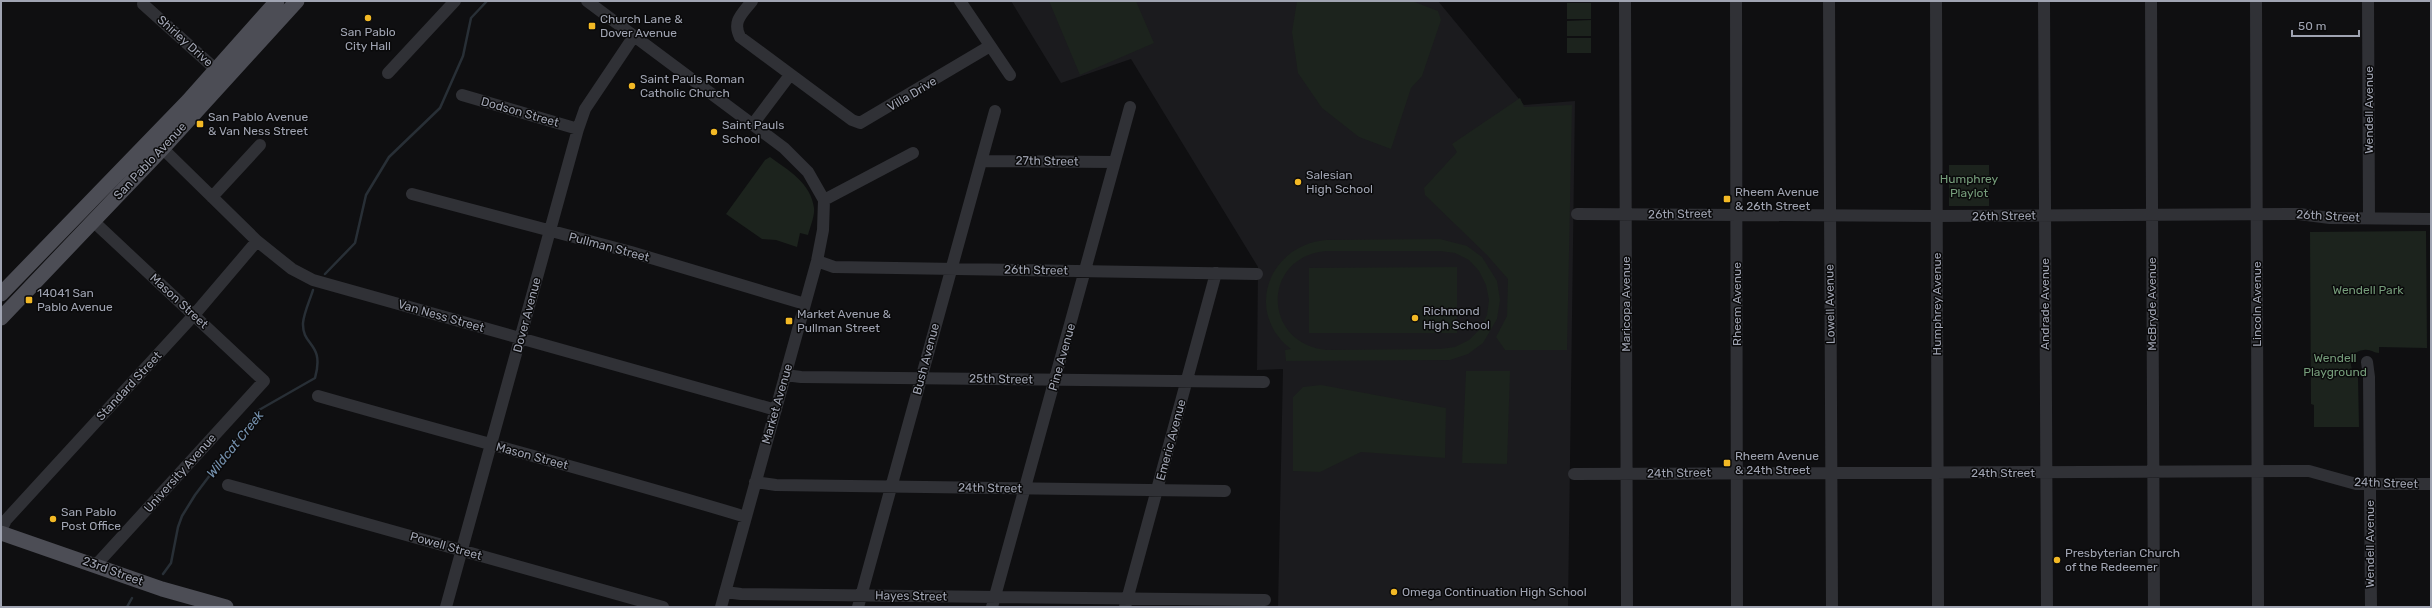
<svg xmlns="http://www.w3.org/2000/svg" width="2432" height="608" viewBox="0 0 2432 608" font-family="Rubik,sans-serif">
<rect width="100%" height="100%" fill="#0f0f11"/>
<path fill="#1b1b1e" d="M1011 1H1438L1524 105 1575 101 1568 607H1278L1283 369 1257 370 1258 267 1131 59 1061 83Z"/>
<path fill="#1c231d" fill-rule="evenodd" d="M1049 1H1136L1154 43 1080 75Z
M1297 1H1412L1438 11 1441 20 1422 76 1411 88 1391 149 1359 137 1322 108 1298 73 1292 32Z
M1567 3H1591V19H1567Z
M1591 20V36H1567V21Z
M1567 38H1591V53H1567Z
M1520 98 1524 107 1572 105 1567 350H1505L1496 337 1507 316 1508 279 1487 255 1425 195 1424 188 1457 152 1452 144Z
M770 157C788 170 811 183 814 208 815 216 810 227 808 235L800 233 797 247 776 240 762 239 726 214 765 160Z
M1949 165H1989V206H1949Z
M2426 231 2427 348 2379 347V353C2374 353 2370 349 2364 350 2347 352 2348 368 2358 378L2359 427H2314V405L2311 404 2310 232Z
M1326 240 1440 239 1467 246 1482 257 1497 281 1500 300 1497 319 1483 343 1468 354 1450 360 1286 361 1285 350 1291 349C1243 312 1269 245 1326 240ZM1326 251H1440L1455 253 1469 260 1479 271 1486 285 1489 300 1487 315 1480 329 1469 340 1455 347 1440 349 1327 350C1262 344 1261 257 1326 251Z
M1457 267V333H1309V268Z
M1466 371H1510L1507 464 1462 463Z
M1321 385 1446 408 1445 458 1361 452 1320 472 1293 471V397L1303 387Z"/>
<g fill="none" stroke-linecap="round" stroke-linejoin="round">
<path stroke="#282f36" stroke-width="2.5" d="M325 274 355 243 366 195 389 157 440 108 463 56 471 18 487 1
M163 574 171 563 178 527 182 516 195 495 259 410 315 378C325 342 302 347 303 323 304 312 310 300 313 290
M127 607 132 598"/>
<path stroke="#303136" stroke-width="12" d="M587 1 784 148 808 172 824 200
M752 1C742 14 732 21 740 37L852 120 860 123 990 46
M960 1 1010 75
M1625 1 1627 607
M1736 1 1737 607
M1829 1 1832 607
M1936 1 1938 607
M2044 1 2047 607
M2151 1 2154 607
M2256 1 2258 607
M2368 1 2369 218
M143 4 222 75
M388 73 455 1
M462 95 578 129
M753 124 790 75
M157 143 257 241 292 269 313 280 776 410
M981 161 1113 162
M412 194 631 252 805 304
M212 197 260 145
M824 200 913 153
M1577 214 1936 216 2299 214 2330 218 2431 219
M93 221 264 381 96 565
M817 261 834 267 1257 274
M2367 362 2369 377 2371 607
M785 375 801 377 1264 382
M318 396C461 437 604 474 746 517
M1574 474 2309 471 2356 484H2431
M755 482 776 485 1225 491
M228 485 663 607
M1 530 6 520 194 315 257 241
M725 592 741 594 1265 600
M446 607 578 129 585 109 634 36
M721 607 817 261 823 230 824 200
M858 607 995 111
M992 607 1130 107
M1125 607 1216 273"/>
<path stroke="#4c4d55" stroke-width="15" d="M1 294 188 101 277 1
M1 318 162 149 297 1
M1 533 162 589 226 607"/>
</g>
<g fill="#f3b925" stroke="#0a0a0b" stroke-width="1.5">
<circle cx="368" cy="18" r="4"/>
<rect x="588" y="22" width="8" height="8" rx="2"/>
<circle cx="632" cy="86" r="4"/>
<rect x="196" y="120" width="8" height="8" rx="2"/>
<circle cx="714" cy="132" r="4"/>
<circle cx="1298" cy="182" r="4"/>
<rect x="1723" y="195" width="8" height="8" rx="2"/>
<rect x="25" y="296" width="8" height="8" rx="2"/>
<circle cx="1415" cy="318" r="4"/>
<rect x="785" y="317" width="8" height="8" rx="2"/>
<rect x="1723" y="459" width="8" height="8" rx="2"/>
<circle cx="53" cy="519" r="4"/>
<circle cx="2057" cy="560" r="4"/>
<circle cx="1394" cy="592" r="4"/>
</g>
<g text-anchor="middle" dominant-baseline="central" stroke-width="3" stroke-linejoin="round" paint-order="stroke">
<g font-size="12" fill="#a0a4b2" stroke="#0a0a0b" text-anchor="start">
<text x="600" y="19">Church Lane &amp;<tspan x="600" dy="14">Dover Avenue</tspan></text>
<text x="368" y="32" text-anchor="middle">San Pablo<tspan x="368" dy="14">City Hall</tspan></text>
<text x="640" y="79">Saint Pauls Roman<tspan x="640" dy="14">Catholic Church</tspan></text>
<text x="208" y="117">San Pablo Avenue<tspan x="208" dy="14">&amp; Van Ness Street</tspan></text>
<text x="722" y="125">Saint Pauls<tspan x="722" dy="14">School</tspan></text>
<text x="1306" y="175">Salesian<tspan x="1306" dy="14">High School</tspan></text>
<text x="1735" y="192">Rheem Avenue<tspan x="1735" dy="14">&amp; 26th Street</tspan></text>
<text x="37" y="293">14041 San<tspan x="37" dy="14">Pablo Avenue</tspan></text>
<text x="1423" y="311">Richmond<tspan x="1423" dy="14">High School</tspan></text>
<text x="797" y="314">Market Avenue &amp;<tspan x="797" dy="14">Pullman Street</tspan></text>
<text x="1735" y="456">Rheem Avenue<tspan x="1735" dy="14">&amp; 24th Street</tspan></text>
<text x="61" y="512">San Pablo<tspan x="61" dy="14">Post Office</tspan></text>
<text x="2065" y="553">Presbyterian Church<tspan x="2065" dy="14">of the Redeemer</tspan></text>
<text x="1402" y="592">Omega Continuation High School</text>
</g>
<g font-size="12" fill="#a0a4b2" stroke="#0a0a0b">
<text transform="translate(185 41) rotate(42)">Shirley Drive</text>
<text transform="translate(912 94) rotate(-31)">Villa Drive</text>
<text transform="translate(2369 110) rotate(-90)">Wendell Avenue</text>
<text transform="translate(520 112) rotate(16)">Dodson Street</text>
<text transform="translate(150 161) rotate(-47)">San Pablo Avenue</text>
<text transform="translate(1047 161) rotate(1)">27th Street</text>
<text transform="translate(1680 214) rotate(-1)">26th Street</text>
<text transform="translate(2004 216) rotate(-1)">26th Street</text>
<text transform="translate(2328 216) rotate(3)">26th Street</text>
<text transform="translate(609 247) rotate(15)">Pullman Street</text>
<text transform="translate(1036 270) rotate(1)">26th Street</text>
<text transform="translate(179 301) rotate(43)">Mason Street</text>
<text transform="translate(1626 304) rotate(-90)">Maricopa Avenue</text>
<text transform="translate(1737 304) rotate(-90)">Rheem Avenue</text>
<text transform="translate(1830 304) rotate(-91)">Lowell Avenue</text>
<text transform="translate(1937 304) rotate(-90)">Humphrey Avenue</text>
<text transform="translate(2045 304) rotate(-90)">Andrade Avenue</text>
<text transform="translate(2152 304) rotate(-90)">McBryde Avenue</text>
<text transform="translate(2257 304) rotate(-90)">Lincoln Avenue</text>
<text transform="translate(527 315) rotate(-75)">Dover Avenue</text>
<text transform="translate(441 316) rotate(16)">Van Ness Street</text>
<text transform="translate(1062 357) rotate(-74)">Pine Avenue</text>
<text transform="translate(926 359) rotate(-75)">Bush Avenue</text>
<text transform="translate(1001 379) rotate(1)">25th Street</text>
<text transform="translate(129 386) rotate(-47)">Standard Street</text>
<text transform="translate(777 404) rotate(-74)">Market Avenue</text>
<text transform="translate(1171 440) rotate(-75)">Emeric Avenue</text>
<text transform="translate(532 456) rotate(15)">Mason Street</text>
<text transform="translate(180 473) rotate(-48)">University Avenue</text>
<text transform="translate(1679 473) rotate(-1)">24th Street</text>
<text x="2003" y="473">24th Street</text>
<text transform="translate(2386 483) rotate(2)">24th Street</text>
<text transform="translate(990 488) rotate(1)">24th Street</text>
<text transform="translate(2370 544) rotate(-90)">Wendell Avenue</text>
<text transform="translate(446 546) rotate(16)">Powell Street</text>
<text transform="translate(113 571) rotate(20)">23rd Street</text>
<text transform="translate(911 596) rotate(1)">Hayes Street</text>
</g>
<g font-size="12" fill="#769d7b" stroke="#0a0a0b">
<text x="1969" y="179">Humphrey<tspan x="1969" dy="14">Playlot</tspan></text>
<text x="2368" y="290">Wendell Park</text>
<text x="2335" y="358">Wendell<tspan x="2335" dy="14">Playground</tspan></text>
</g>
<g font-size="13" font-style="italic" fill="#7591ae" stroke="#0a0a0b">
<text transform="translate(235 444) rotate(-51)">Wildcat Creek</text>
</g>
</g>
<rect width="2432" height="608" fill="none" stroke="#a0a4b2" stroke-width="4"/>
<path d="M2292 30v6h67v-6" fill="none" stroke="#a0a4b2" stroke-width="2"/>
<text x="2298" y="30" font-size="12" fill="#a0a4b2" stroke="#0a0a0b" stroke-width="3" paint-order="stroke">50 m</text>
</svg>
